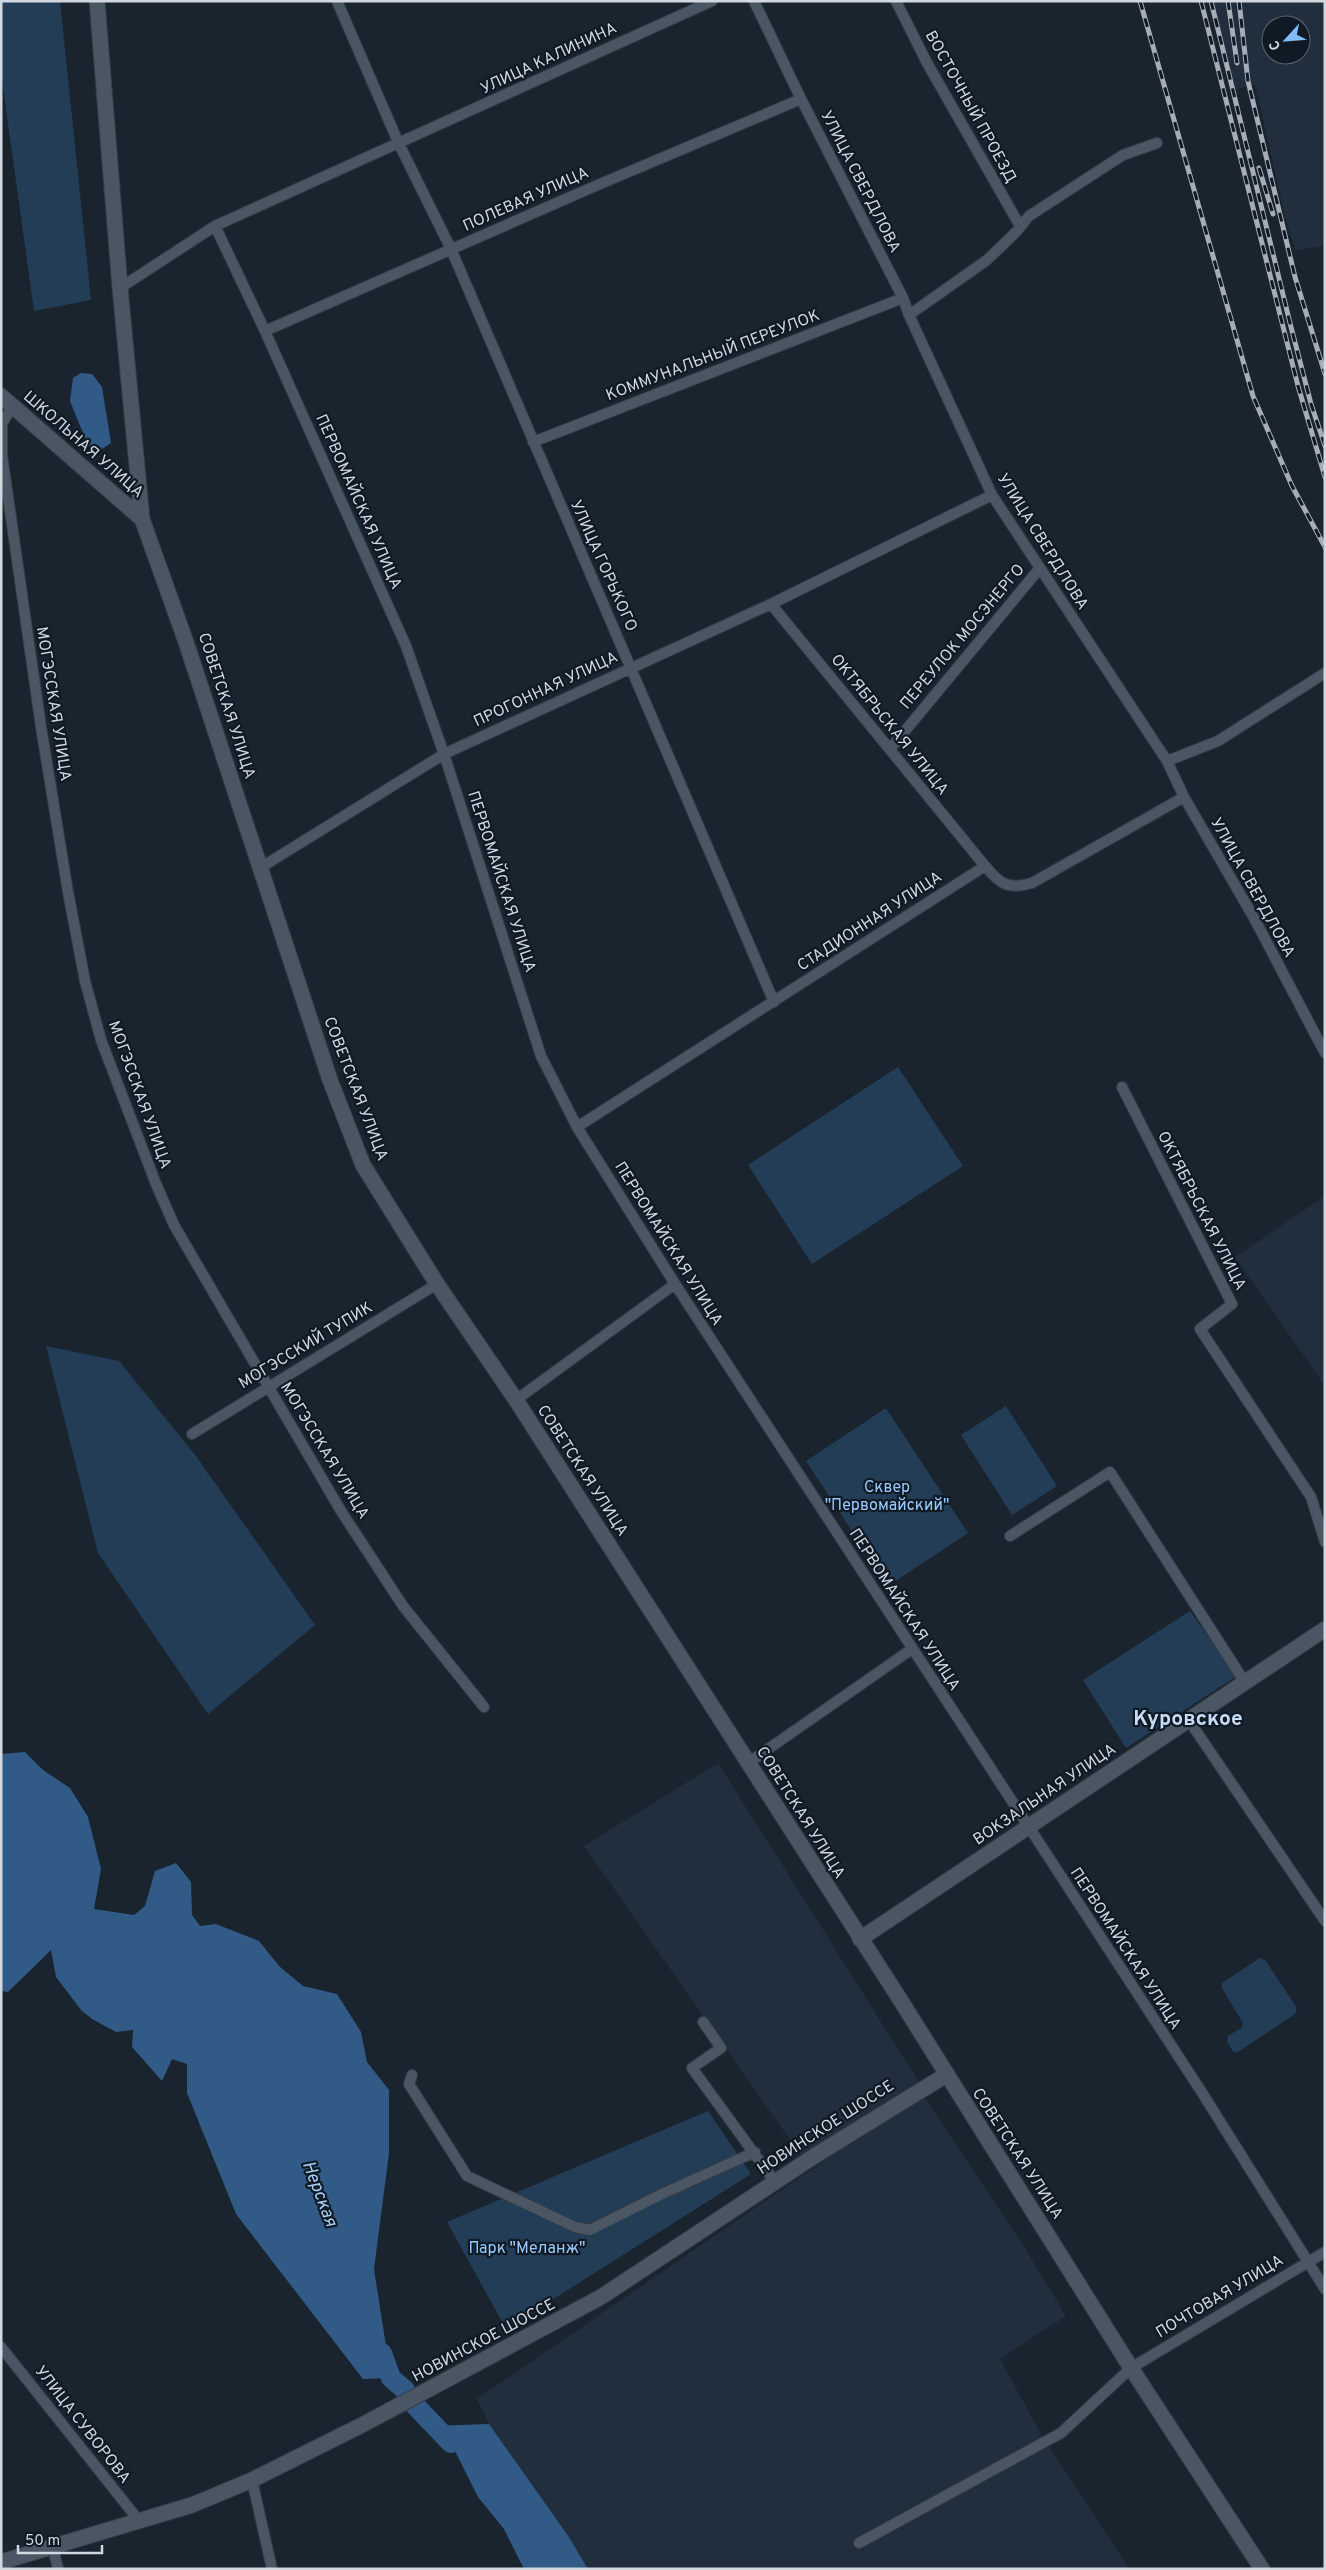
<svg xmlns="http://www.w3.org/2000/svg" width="1326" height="2570" viewBox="0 0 1326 2570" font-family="Overpass,sans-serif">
<rect width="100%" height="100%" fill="#19242f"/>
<path fill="#202e3e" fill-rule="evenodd" d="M1213 1H1325V246L1296 250 1286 221 1255 84 1235 90ZM1271 25H1301V55H1271Z
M1325 1196V1386L1235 1257Z
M718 1763 919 2082 802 2157 584 1846Z
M925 2098 1018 2237 1066 2316 1000 2359 1042 2436 1130 2569H588L569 2537 489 2424 477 2399 838 2151Z"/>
<path fill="#233d57" d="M1 1H60L91 300 34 311 1 73Z
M898 1067 963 1166 812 1264 748 1165Z
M46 1346 119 1361 196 1456 315 1625 208 1714 98 1553Z
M1006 1406 1057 1486 1012 1515 961 1435Z
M886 1408 968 1533 888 1586 806 1461Z
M1190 1611 1237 1676 1126 1748 1083 1680Z
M1260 1958 1265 1960 1297 2008 1295 2014 1238 2052H1233L1227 2041 1228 2036 1241 2028 1243 2023 1222 1988V1983Z
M708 2111 751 2174 506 2329 447 2222Z"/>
<path fill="#315b86" d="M81 373 92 374 102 387 111 443 99 451 88 445 70 401 73 378Z
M25 1752 43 1770 70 1788 88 1817 101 1869 94 1909 134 1915 145 1906 155 1871 176 1863 191 1882 192 1915 200 1926 216 1924 259 1941 279 1966 303 1986 337 1994 361 2032 367 2062 389 2090V2153L374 2269 391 2378 363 2379 236 2214 187 2093V2064L172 2059 162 2081 132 2047 133 2030 116 2032 92 2019 81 2010 56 1977 51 1950 8 1992 1 1991V1754Z
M489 2424 569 2537 588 2569H524L504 2529 478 2497 453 2447 432 2426Z"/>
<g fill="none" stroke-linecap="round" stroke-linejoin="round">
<path stroke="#315b86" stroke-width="20" d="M382 2353 391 2378 405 2390 409 2399 451 2443"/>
<g stroke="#353e47" stroke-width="12">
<path id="street" d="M337 1 399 144 451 249 774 1002
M754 1 801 99 903 298 909 315 992 495 1167 761 1184 797 1254 918 1325 1053
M896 1 926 61 1020 226
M215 226 712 1
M120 288 215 226 265 331 406 646 444 754 541 1056 577 1127 675 1284 1201 2091 1325 2289
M909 315 987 260 1017 231 1029 216 1123 155 1157 143
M265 331 593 187 801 99
M12 407 2 424V455L41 727 68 892 85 981 101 1040 156 1184 174 1225 341 1511 403 1606 484 1707
M533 442 903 298
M771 604 985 866
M890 749 1040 568
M1167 761 1218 741 1325 673
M260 868 444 754 771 604 992 495
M1122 1087 1232 1304 1200 1329 1311 1497 1325 1542
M577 1127 985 866C1000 884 1008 890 1032 883L1184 797
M516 1400 675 1284
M192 1434 437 1284
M1010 1536 1110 1472 1244 1681
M1188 1719 1325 1921
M748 1763 912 1649
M703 2022 721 2048 692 2068 775 2182
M412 2075 409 2084 467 2176 575 2227 590 2230 664 2193 755 2152
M1 2347 140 2522
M252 2480 272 2569
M859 2543 1061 2433 1131 2368 1325 2252
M53 2548 58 2569"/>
</g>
<g stroke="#353e47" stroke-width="17">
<path id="secondary" d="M97 1 120 288 142 519 186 642 330 1080 363 1165 437 1284 516 1400 901 2001 1131 2368 1262 2569
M1 396 142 519
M860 1939 1325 1629
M1 2562 192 2505 252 2480 362 2425 601 2297 816 2155 946 2075"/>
</g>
<use href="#street" stroke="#4a5663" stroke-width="10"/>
<use href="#secondary" stroke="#4a5663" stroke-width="15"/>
<g stroke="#a6adb6" stroke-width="5">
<path id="rail" d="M1140 1 1253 396 1292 486 1325 547
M1201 1 1298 386 1325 477
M1211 1 1290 323 1311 404 1325 446
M1228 1 1237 63
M1239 1 1248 81 1295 277 1325 374
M1259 168 1273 214"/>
</g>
<use href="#rail" stroke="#101a25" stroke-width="3" stroke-dasharray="9" stroke-linecap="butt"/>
</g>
<g text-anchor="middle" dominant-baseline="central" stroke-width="4.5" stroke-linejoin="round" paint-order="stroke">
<g font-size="16" fill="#d1d8e0" stroke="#101a25">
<text transform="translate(549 59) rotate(-25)">УЛИЦА КАЛИНИНА</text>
<text transform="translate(970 107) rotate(61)">ВОСТОЧНЫЙ ПРОЕЗД</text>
<text transform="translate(860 182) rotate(63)">УЛИЦА СВЕРДЛОВА</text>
<text transform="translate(526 200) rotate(-24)">ПОЛЕВАЯ УЛИЦА</text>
<text transform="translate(713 356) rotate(-21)">КОММУНАЛЬНЫЙ ПЕРЕУЛОК</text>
<text transform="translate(83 445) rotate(41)">ШКОЛЬНАЯ УЛИЦА</text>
<text transform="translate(358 502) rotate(66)">ПЕРВОМАЙСКАЯ УЛИЦА</text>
<text transform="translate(1042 542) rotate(58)">УЛИЦА СВЕРДЛОВА</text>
<text transform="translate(603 566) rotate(66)">УЛИЦА ГОРЬКОГО</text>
<text transform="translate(963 637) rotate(-50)">ПЕРЕУЛОК МОСЭНЕРГО</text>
<text transform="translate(546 690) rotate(-25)">ПРОГОННАЯ УЛИЦА</text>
<text transform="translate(53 704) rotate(81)">МОГЭССКАЯ УЛИЦА</text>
<text transform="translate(226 706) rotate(72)">СОВЕТСКАЯ УЛИЦА</text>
<text transform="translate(889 725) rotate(51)">ОКТЯБРЬСКАЯ УЛИЦА</text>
<text transform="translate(501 882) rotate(72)">ПЕРВОМАЙСКАЯ УЛИЦА</text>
<text transform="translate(1252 888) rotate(61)">УЛИЦА СВЕРДЛОВА</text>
<text transform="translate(870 922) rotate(-33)">СТАДИОННАЯ УЛИЦА</text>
<text transform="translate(355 1089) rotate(69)">СОВЕТСКАЯ УЛИЦА</text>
<text transform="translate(139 1095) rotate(70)">МОГЭССКАЯ УЛИЦА</text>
<text transform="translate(1201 1211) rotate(63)">ОКТЯБРЬСКАЯ УЛИЦА</text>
<text transform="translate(668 1244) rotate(58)">ПЕРВОМАЙСКАЯ УЛИЦА</text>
<text transform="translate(306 1346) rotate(-31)">МОГЭССКИЙ ТУПИК</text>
<text transform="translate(324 1451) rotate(59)">МОГЭССКАЯ УЛИЦА</text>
<text transform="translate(582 1471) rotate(57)">СОВЕТСКАЯ УЛИЦА</text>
<text transform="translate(904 1610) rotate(57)">ПЕРВОМАЙСКАЯ УЛИЦА</text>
<text transform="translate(1045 1795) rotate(-34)">ВОКЗАЛЬНАЯ УЛИЦА</text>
<text transform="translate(800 1813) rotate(58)">СОВЕТСКАЯ УЛИЦА</text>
<text transform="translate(1125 1949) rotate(57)">ПЕРВОМАЙСКАЯ УЛИЦА</text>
<text transform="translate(826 2128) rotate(-33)">НОВИНСКОЕ ШОССЕ</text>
<text transform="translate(1017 2154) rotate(57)">СОВЕТСКАЯ УЛИЦА</text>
<text transform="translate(1220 2297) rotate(-31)">ПОЧТОВАЯ УЛИЦА</text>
<text transform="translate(484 2341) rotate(-28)">НОВИНСКОЕ ШОССЕ</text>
<text transform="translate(82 2425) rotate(52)">УЛИЦА СУВОРОВА</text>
</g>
<g font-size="16" fill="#98caff" stroke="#101a25">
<text x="887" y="1488">Сквер<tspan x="887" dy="18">"Первомайский"</tspan></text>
<text x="527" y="2249">Парк "Меланж"</text>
</g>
<g font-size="18" font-style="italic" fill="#a8cef5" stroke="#101a25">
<text transform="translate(319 2194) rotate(69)">Нерская</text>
</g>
<g font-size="21" font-weight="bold" fill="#c7dcf4" stroke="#101a25">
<text x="1188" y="1719">Куровское</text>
</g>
</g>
<rect width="1326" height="2570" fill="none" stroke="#d1d8e0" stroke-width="5"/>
<g transform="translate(1286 40) rotate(244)"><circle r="24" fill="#101a25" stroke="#5d6670"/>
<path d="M0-4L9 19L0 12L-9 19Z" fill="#81bcfa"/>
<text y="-8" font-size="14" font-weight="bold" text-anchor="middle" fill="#d1d8e0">С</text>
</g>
<path d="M18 2545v8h84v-8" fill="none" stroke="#d1d8e0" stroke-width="2.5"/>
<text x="25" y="2545" font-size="15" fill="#d1d8e0" stroke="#101a25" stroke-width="4" paint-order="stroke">50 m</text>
</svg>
